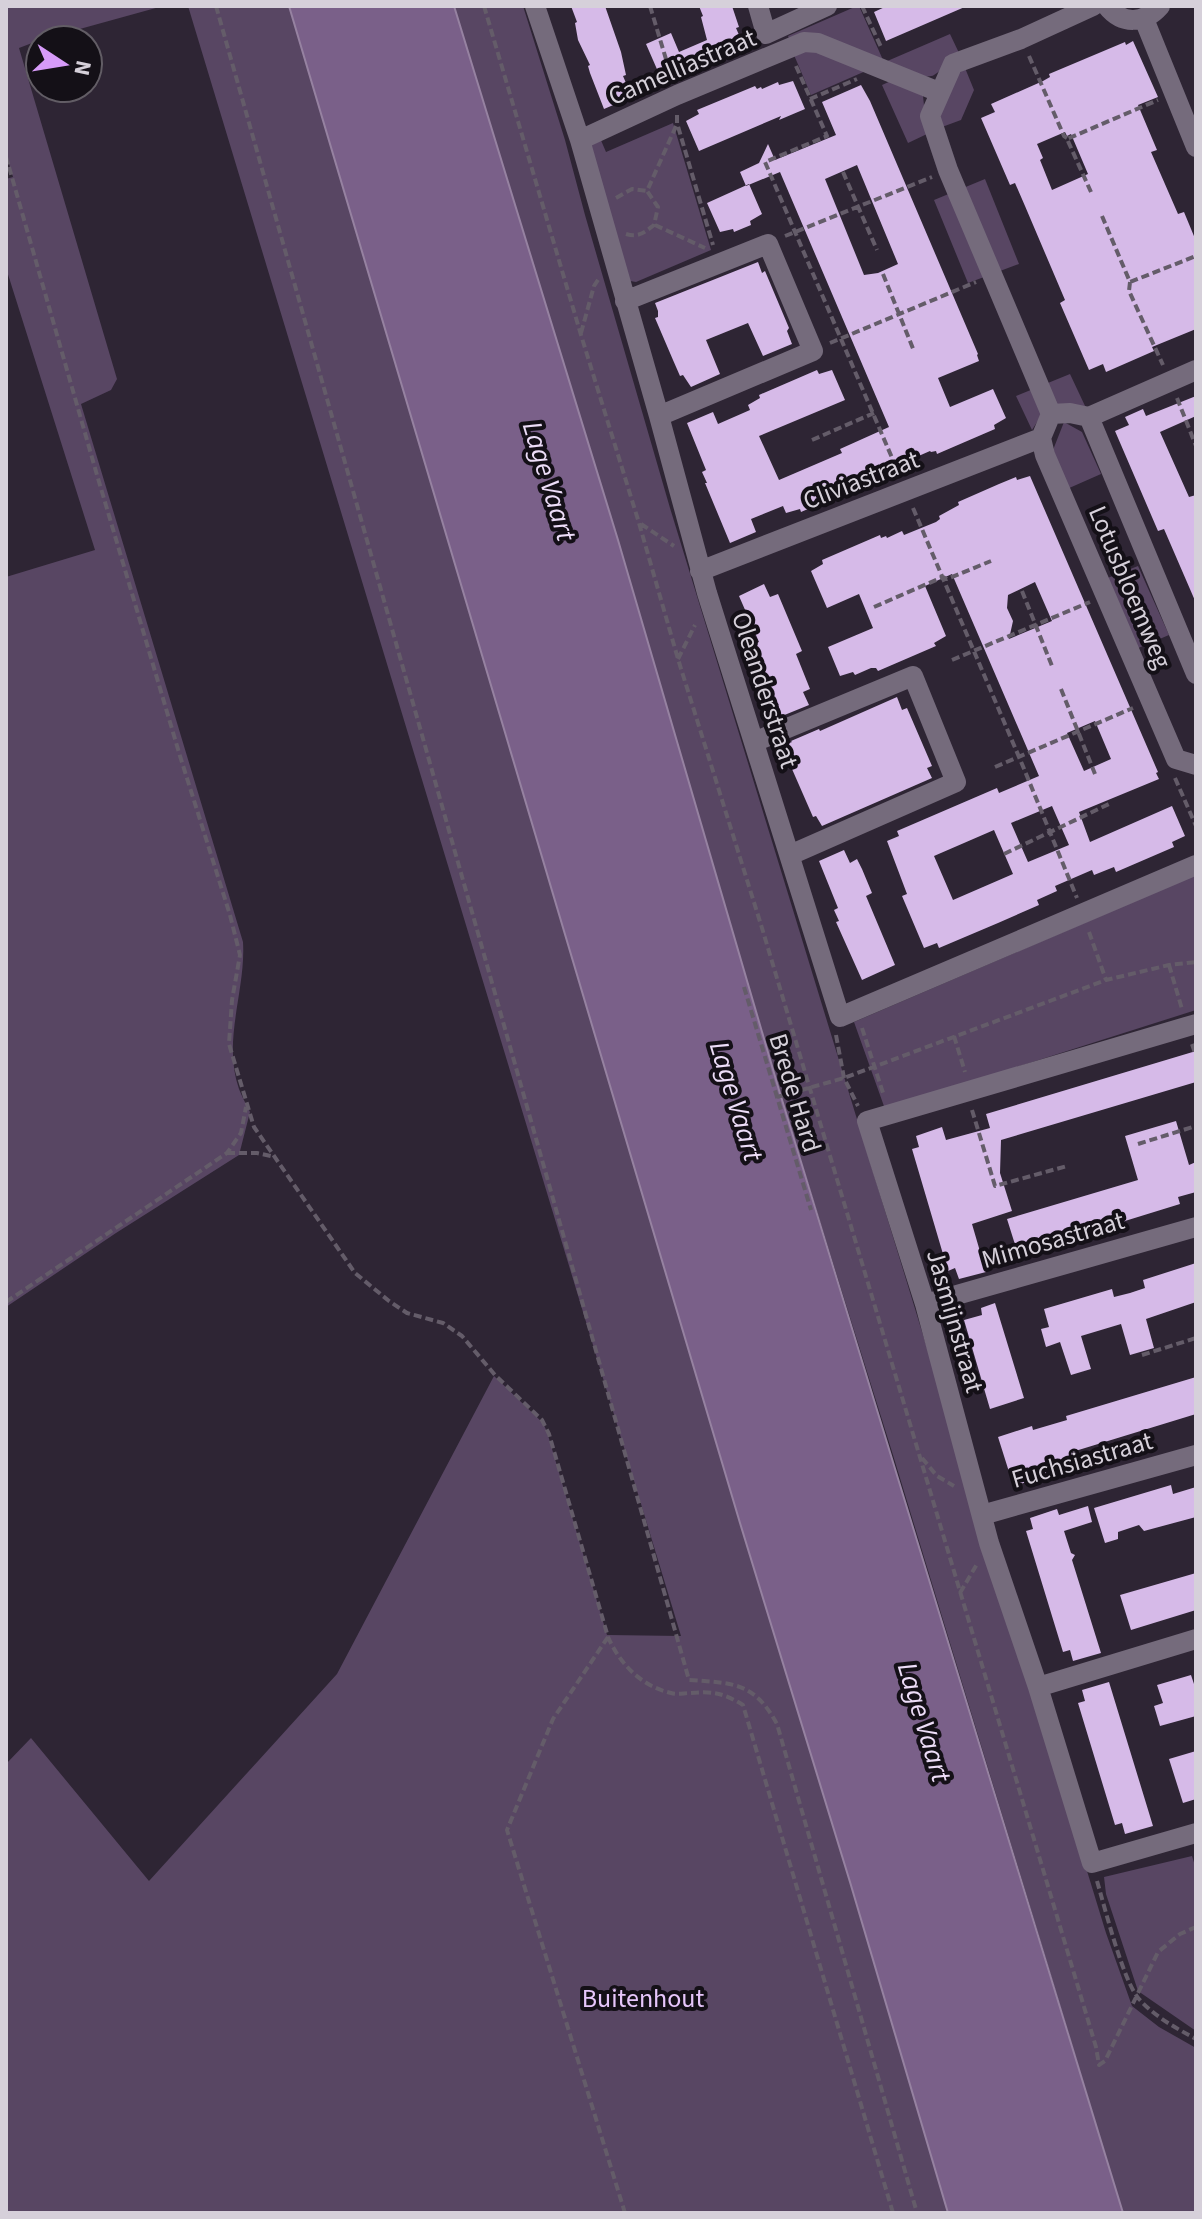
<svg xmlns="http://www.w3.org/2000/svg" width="1202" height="2219" viewBox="0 0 1202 2219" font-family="'Source Sans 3',sans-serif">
<rect width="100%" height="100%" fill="#2e2534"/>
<path fill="#584663" d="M6 6H163L40 40 19 48 117 379 111 390 81 404 243 942C246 991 222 1040 239 1089 242 1097 246 1104 250 1112L239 1155 116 1233 6 1307V577L95 550 6 268V179L13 177 6 154Z
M188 6H289L740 1523 850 1882 948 2213H6V1764L31 1738 149 1881 337 1674 494 1376 543 1423 547 1432 607 1635 681 1636Z
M454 6H523L565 140 585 215 670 508 1106 1933 1132 2006 1159 2027 1196 2048V2213H1123L893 1455 779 1090 618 540Z
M857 6H859L883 60 790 41 788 36Z
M950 34 959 53C951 59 943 70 934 75 924 81 896 66 885 62Z
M808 49 868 70 811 95 794 55Z
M965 68 974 90 961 120 942 127 940 116 958 74Z
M893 80 923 96 927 134 908 143 882 85Z
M673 123 711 250 636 282 624 280 588 147 600 138 606 152Z
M985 179 1019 264 968 283 934 200Z
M1070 374 1086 408 1044 411 1032 430 1016 396Z
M1064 422 1082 432 1101 474 1067 489 1053 450Z
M1138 566 1169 635 1136 649 1105 579Z
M1196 875V1010L885 1109 854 1022Z
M1192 1856 1196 1869V2031L1138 1991 1106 1894 1104 1877Z"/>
<path fill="#7a6089" stroke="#9682a1" stroke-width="2" d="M289 6H454L618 540 779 1090 1123 2213H948L850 1882 740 1523Z"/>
<path fill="#d6bae8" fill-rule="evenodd" d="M571 6H605L621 52 626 75 623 76 632 97 604 109 590 73 588 66 590 65 578 40 575 23 577 22Z
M699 6H732L739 27 736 28 745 49 663 83 646 44 671 33 679 52 707 40 701 17 703 16Z
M887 6H967L886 41 874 12Z
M1133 41 1158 97 1138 105 1157 150 1151 152 1178 214 1184 212 1196 241V329L1152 347 1154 351 1106 372 1103 364 1089 370 1060 303 1065 300 1025 206 1015 183 1010 185 981 118 995 112 991 104 1043 81 1050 77 1049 74 1125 42 1126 45ZM1065 132 1067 136 1071 134 1088 174 1052 190 1040 160 1043 158 1037 144Z
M793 81 805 109 779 120 781 116 699 151 686 121 699 114 697 110 755 86 757 89 761 87 762 89 778 82 779 85Z
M861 85 870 101 978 354 977 355 979 361 938 378 950 407 993 389 1006 418 994 425 995 429 937 454 936 451 931 452 930 451 914 458 913 454 907 455 881 466V468L876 470 878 473 858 484 859 487 801 512 800 509 786 513 783 506 751 519 756 532 730 543 705 483H707L702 472 706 470 687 423 713 412 718 424 750 410 748 405 760 398 759 395 817 370 819 374 832 370 845 400 759 436 779 480 842 453 840 449 889 427 780 172 746 186 740 172 759 163 768 144 775 160 836 135 822 102ZM857 165 898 264 878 273 864 275 825 179Z
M749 184 762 214 750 221 751 225 734 232 733 229 720 232 707 203Z
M758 262 762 273 765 271 789 328 787 331 792 344 763 356 748 323 706 340 720 374 691 387 683 375 680 376 673 360 655 318 658 317V311L655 303Z
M1196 396V416L1160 432 1189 497 1196 495V603L1164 529 1158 531 1115 431 1129 425 1125 417 1143 409 1146 416Z
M1030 476 1158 772 1156 773 1159 779 1079 812 1090 842 1172 806 1185 836 1172 842 1174 847 1116 872 1114 867 1094 875 1092 870 1055 886 1057 891 1037 900 1039 905 998 923 939 948 937 943 924 948 902 896 907 894 887 841 899 836 897 831 997 788 999 793 1039 776 952 574 925 586 946 636 934 643 936 646 878 671 876 668H871L855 675 853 672 840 676 828 647 873 628 859 594 827 608 811 571 823 564 822 560 880 535 881 538 886 536 887 538 902 531 904 535 936 522 940 519 939 516 959 505 958 502 999 484 1016 477 1017 480ZM1035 582 1052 621 1009 639 1013 621 1007 608 1008 595ZM1095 721 1111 759 1084 771 1067 733ZM1052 806 1069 845 1028 862 1011 823ZM994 830 1013 874 953 900 934 856Z
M764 584 770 597 778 594 802 651 796 654 810 689 803 692 809 705 782 716 757 656 759 655 754 644 759 642 739 596Z
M897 697 902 710 907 708 932 766 927 768 932 778 822 826 816 816 813 817 792 769 788 759 791 758 787 744 792 742 791 741 819 729 820 731Z
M844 850 850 863 857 859 862 869 872 893 866 896 895 965 862 980 836 922 839 921 834 910 838 908 819 861Z
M1196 1051V1082L1001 1140 1000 1173 1012 1211 972 1224 986 1272 959 1279 955 1268 948 1271 912 1149 919 1147 916 1136 942 1127 946 1140 990 1128 986 1114Z
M1176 1121 1189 1165 1196 1162V1192L1178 1197 1180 1204 1018 1254 1007 1219 1138 1180 1125 1136Z
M1196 1263V1302L1146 1319 1154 1348 1130 1355 1121 1324 1081 1336 1091 1369 1071 1375 1060 1342 1046 1347 1041 1329 1049 1327 1044 1309 1112 1289 1114 1297 1130 1293 1145 1288 1143 1280Z
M995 1303 1024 1398 990 1409 964 1320 982 1315 981 1308Z
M1196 1377V1414L1072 1452 1073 1457 1044 1465 1047 1476 1020 1484 1017 1473 1010 1475 998 1437 1032 1426 1033 1430 1067 1420 1066 1416Z
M1171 1485 1173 1494 1196 1487V1517L1144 1531 1139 1525 1118 1532V1539L1105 1543 1094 1508Z
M1088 1506 1092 1522 1064 1531 1071 1553 1075 1555 1072 1560 1101 1653 1073 1661 1070 1650 1063 1652 1026 1531 1033 1529 1030 1518 1057 1509 1059 1515Z
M1196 1573V1610L1131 1630 1120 1595Z
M1191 1675 1196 1690V1716L1160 1726 1154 1706 1163 1703 1157 1685Z
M1109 1682 1153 1826 1125 1834 1122 1823 1115 1825 1078 1703 1085 1701 1082 1690Z
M1196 1751V1799L1183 1803 1169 1759Z"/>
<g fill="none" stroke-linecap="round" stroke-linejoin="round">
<path stroke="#645c69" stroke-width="4" stroke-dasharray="8 4" stroke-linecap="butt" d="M216 6 689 1680C733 1683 754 1682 777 1724L917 2213
M484 6 581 335 639 523 678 659 762 928 1096 2047 1099 2065 1105 2061 1158 1952 1180 1934 1196 1927
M650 6 672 79
M862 6 881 47
M1029 56 1064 136 1067 138
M796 66 827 136 765 162 899 474
M810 99 857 79
M677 115V123L713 245
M6 157 9 167H6
M9 167 97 475 180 756 230 915 240 955 232 1000 229 1044 254 1127 355 1273 389 1301 407 1313 443 1323 462 1336 495 1375 542 1420 549 1434 608 1637C620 1664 641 1686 671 1693 677 1695 684 1693 690 1693 714 1691 723 1693 743 1705L893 2213
M843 172 877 250
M1091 192 1067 139 1158 100
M616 198 632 189 647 191
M1102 216 1130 282 1196 256
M655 225 705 248
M626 234C639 238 645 232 654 225L658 207 647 191 677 124
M785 236 932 177
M883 274 914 351
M1130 282 1129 291 1163 365
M581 333 594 286 600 277
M830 343 976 282
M1177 398 1196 446
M812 440 874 413
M913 508 1022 764 1077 898
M641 524 674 546
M1022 591 1052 666
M874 607 943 577 947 579 991 561
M678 659 695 625
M952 660 1090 602
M1061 689 1095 774
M995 767 1133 708
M1175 778 1196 826
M1004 854 1111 803
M1089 932 1106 980
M1169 965 1182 1009
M744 987 811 1210
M862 1028 884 1096
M836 1035 844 1078 858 1106
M954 1036 965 1072
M1192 1044 1196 1056
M777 1097 844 1078 1106 980 1169 965 1196 962
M972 1110 995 1186 1067 1166
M1138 1144 1196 1126
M227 1153H257L275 1157
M6 1302 227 1153 241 1133 246 1107
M1142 1355 1196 1338
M922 1458 937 1476 954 1486
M960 1593 977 1564
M608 1637 553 1719 507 1830 625 2213
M1097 1881C1105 1908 1123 1981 1139 1999 1155 2017 1176 2028 1196 2039"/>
<path stroke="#756b7c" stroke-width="20" d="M535 6 580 140 659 416 707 593 840 1017 1196 865
M758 6 766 34 827 6
M1107 6C1122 25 1144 24 1160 6
M1144 19 1196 147
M580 140 677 95 804 42 818 43 939 92
M625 301 768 244 813 351 659 416
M1051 414 948 170 930 116 953 64 1021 39 1093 6
M1089 417 1070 413 1051 414 1041 438 1045 455 1176 759 1196 765
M1089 417 1196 674
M1089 417 1196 370
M700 571 1041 438
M754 742 913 676 956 782 790 855
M1196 1024 867 1121 925 1304 989 1543 1038 1687 1092 1863 1196 1833
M925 1304 1196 1227
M982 1515 1196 1455
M1038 1687 1196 1639"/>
</g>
<g text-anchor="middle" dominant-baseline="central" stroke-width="8" stroke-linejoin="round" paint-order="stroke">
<g font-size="26" fill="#d6d0da" stroke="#141017">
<text transform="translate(682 67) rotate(-23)">Camelliastraat</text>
<text transform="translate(861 480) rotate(-21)">Cliviastraat</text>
<text transform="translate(1130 587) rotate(67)">Lotusbloemweg</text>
<text transform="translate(765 690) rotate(72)">Oleanderstraat</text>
<text transform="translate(795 1093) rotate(73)">Brede Hard</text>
<text transform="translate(1053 1240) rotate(-16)">Mimosastraat</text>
<text transform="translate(955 1321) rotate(74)">Jasmijnstraat</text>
<text transform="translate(1082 1460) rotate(-16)">Fuchsiastraat</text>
</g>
<g font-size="26" fill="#e7c6fb" stroke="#141017">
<text x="643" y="1998">Buitenhout</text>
</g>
<g font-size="28" font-style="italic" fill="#edddf8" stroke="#141017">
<text transform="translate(549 481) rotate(73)">Lage Vaart</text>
<text transform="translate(736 1101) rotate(73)">Lage Vaart</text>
<text transform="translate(924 1722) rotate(73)">Lage Vaart</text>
</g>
</g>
<rect width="1202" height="2219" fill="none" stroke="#d6d0da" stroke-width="16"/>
<g transform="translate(64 64) rotate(102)"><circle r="38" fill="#141017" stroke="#625d65" stroke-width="2"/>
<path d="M0-6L14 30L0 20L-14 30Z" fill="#d79bf9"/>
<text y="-12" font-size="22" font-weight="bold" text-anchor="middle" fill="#d6d0da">N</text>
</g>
</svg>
